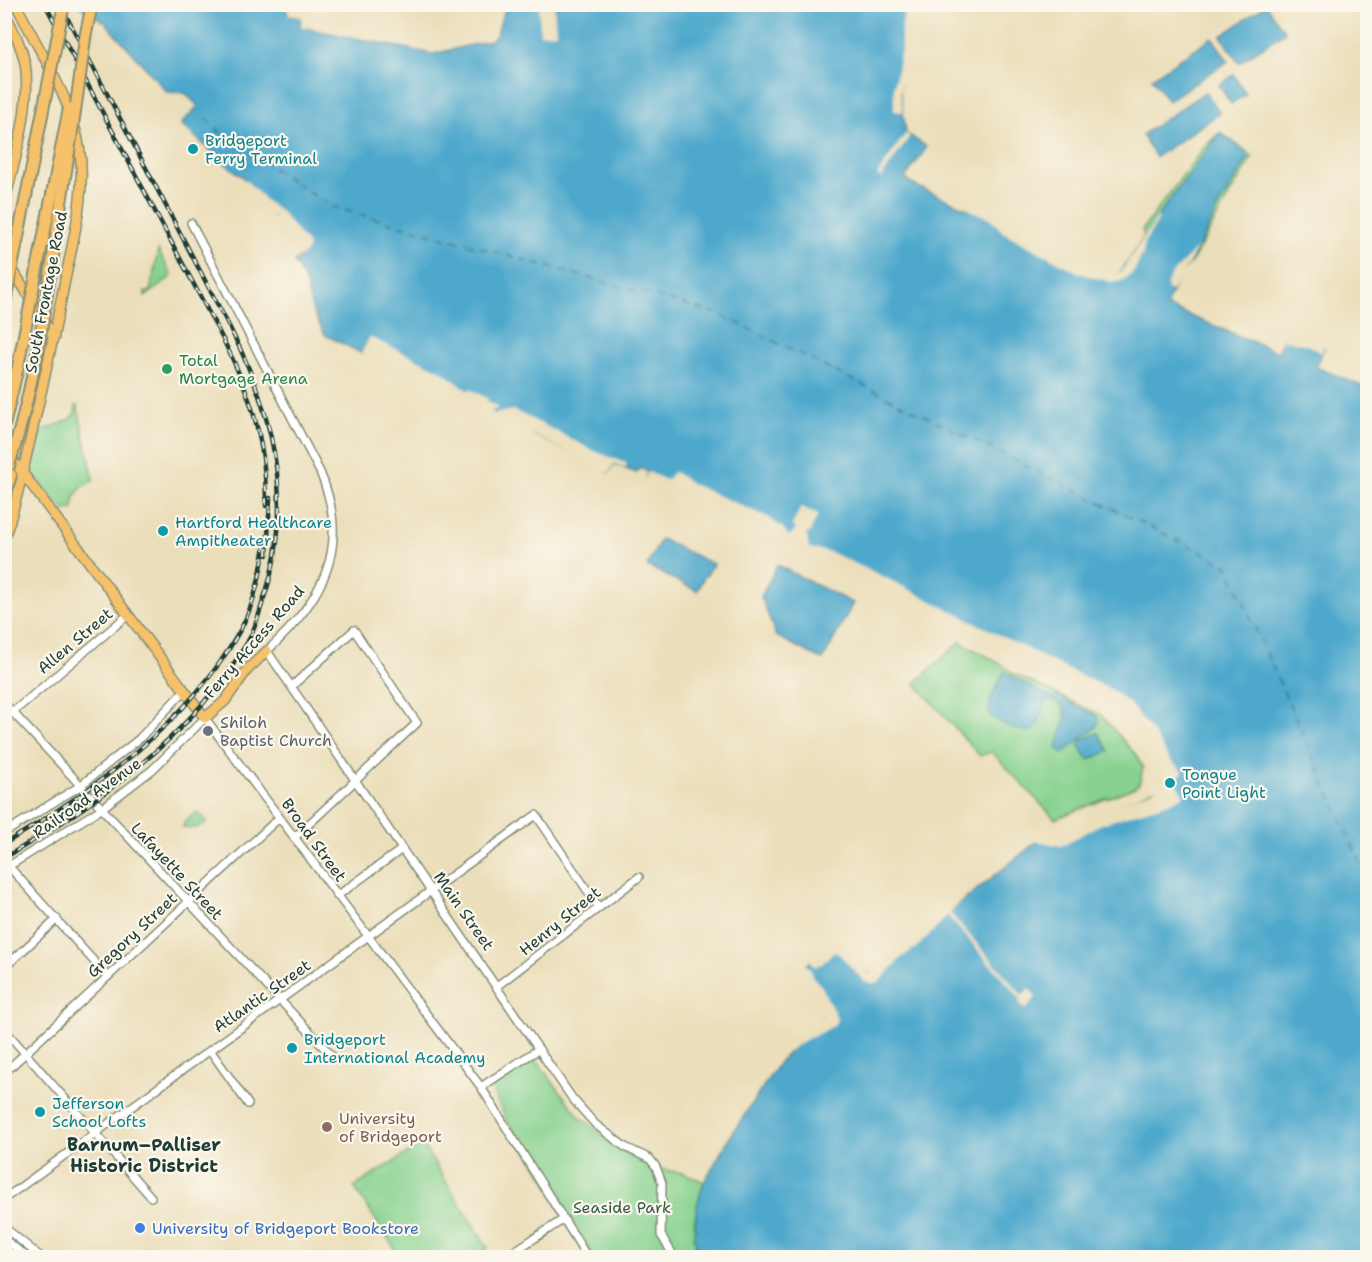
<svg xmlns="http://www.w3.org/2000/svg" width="1372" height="1262" viewBox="0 0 1372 1262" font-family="'Shantell Sans',sans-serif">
<rect width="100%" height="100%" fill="#fbf7ec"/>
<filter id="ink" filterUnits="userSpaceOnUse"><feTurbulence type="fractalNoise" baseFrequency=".0167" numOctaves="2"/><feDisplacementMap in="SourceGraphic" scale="12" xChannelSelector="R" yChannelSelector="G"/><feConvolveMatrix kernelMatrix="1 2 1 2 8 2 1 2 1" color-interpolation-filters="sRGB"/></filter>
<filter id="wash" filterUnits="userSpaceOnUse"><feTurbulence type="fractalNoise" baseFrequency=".008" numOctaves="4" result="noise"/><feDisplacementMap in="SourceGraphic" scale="24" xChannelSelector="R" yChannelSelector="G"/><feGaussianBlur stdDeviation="1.35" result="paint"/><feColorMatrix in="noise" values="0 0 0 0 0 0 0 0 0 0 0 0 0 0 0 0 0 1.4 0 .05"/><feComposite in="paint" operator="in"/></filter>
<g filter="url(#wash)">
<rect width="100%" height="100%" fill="#ebdeba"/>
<path fill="#86d18e" stroke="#528761" stroke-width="1.5" d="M1220 132 1253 156 1231 192 1196 255 1191 262 1179 266 1146 244 1142 230 1205 146Z
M158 250 172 276 145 297V292H150Z
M77 404 94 480C80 486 74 493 73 509L65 510 58 505 28 468 38 433 69 420 74 415Z
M960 642 1003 665 1012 673 1101 715 1136 755 1143 768 1139 784 1135 787 1055 819 992 752 980 756 915 683Z
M196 813H199L207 822C199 828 193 830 183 827L185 821Z
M535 1059 579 1116 624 1152 654 1168 683 1173 704 1182C697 1204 688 1235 700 1257H595L506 1119 491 1087Z
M422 1144 488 1248 473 1257H400L354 1187Z"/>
<path fill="#4ea8cc" stroke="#367280" stroke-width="1.5" d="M77 5H284L289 16 301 18 300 27 433 54 492 40C503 31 497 13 511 5H911L900 92 906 133 927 147 905 178 914 185 968 209 974 206 1004 227 1105 276 1120 273 1158 216 1219 134 1224 136 1247 153 1248 158 1220 203 1191 262 1179 276 1166 306 1278 352 1285 334 1324 348 1316 367 1367 388V1257H700L694 1236 697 1205 704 1182 730 1137 780 1061 807 1034 827 1010 817 999 807 965 810 962 812 963 835 944 857 966 874 976 944 916 1039 840 1160 787 1164 772 1113 709 801 552 803 540 798 536 789 542 646 476 648 472 640 468 636 473 614 464 609 473 451 392 431 373 372 350 363 354 325 335 313 312 304 278 294 262 307 252 306 246 276 214 271 216 248 191 245 179 222 161 181 124 198 106 185 93 167 92 105 22Z
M1266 5 1285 32 1239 63 1221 36Z
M1212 37 1228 61 1168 101 1152 78Z
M1234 75 1246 94 1231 104 1219 85Z
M1205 92 1220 113 1156 157 1142 135Z
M661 539 713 564 707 575 704 577 697 591 647 566Z
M777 565 853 603 823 660 776 636 761 597Z
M1004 672C1021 680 1036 692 1054 698L1057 696 1097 716 1099 722 1095 728 1062 754 1057 747C1061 729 1078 704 1048 700 1039 712 1043 720 1033 731 1015 731 1002 726 989 714L990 700Z
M1098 733 1109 751 1089 760 1079 746 1082 740Z"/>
<path fill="#ebdeba" d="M914 4 907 62 900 92 903 112 894 111V86L901 50V32L905 5Z
M554 6 556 33 540 34 539 7Z
M906 133 910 136 881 178 877 175Z
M245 179 267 202 280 211 309 246 306 253 295 262 305 252 304 247 290 234 274 215 268 218 252 204 245 192Z
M975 203 1003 217 1007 225 1103 272 1120 273 1158 216V221L1145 241 1143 253 1133 273 1121 281 1111 282 1079 273 1004 233 990 218 968 209 972 204Z
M1199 246 1172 291 1168 290 1167 284 1172 274Z
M1285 331 1298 333 1324 345 1322 353 1310 346 1288 340 1282 342Z
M370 337 440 370 468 391 470 389 488 399 487 401 498 408 491 412 495 414 513 410 542 424 594 451 626 463V468L614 464 609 473 601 471 537 436 518 429 450 395 438 386 428 374 424 372 419 376 371 353 367 355 361 354Z
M648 472 666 480 674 472 694 485 767 517 783 528 789 536 796 529 792 526 801 507 818 515 809 534 806 533 809 548 830 552 886 578 1073 672 1110 689 1129 703 1155 736 1169 759 1183 772 1177 778 1176 782 1184 796 1166 804 1101 824 1061 846 1038 841 1030 843 1038 837 1138 796 1154 790 1158 785 1162 778 1161 773 1111 711 800 554V540L797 539 790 545 783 546 784 543 674 490 663 488 645 479Z
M974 888 950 913 1022 995 1029 989 1036 997 1025 1009 1018 1001 1021 999 947 915 937 927 917 947 902 957 878 983H870L864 981 839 954 833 952 821 965 819 964 816 967 811 963 820 951 836 941 847 949 870 974H873Z
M805 965H807L811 970 812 976 822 987 837 1019 834 1026 801 1042 775 1062 823 1014 824 1010 799 980Z"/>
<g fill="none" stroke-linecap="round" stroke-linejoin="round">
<path stroke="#2d5d62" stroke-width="1.5" stroke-dasharray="8 6" stroke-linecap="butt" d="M206 118 224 136 330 206 719 314 1227 565 1368 880"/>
</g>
</g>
<g filter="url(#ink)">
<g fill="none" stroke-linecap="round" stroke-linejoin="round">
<g stroke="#858e77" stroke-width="10">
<path id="minor" d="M191 223 320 472C352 547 323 600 267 651L572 1098 595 1124 625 1147 650 1159 656 1167 662 1183 661 1235 675 1258
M292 686 354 630 417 723 294 838
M4 703 331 1055
M13 712 128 615
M4 833 80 786 139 739 185 690
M4 861 107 976
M4 869 101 809 152 770 205 718 481 1087 588 1258
M337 896 402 849
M4 968 57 919
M497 986 639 877
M4 1029 151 1197
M210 1050 248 1104
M4 1073 279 818
M481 1087 539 1049
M4 1199 536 815 598 906
M4 1227 42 1258
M4 1239 28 1258
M504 1258 564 1219"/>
</g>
<g stroke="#858e77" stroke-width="12">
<path id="major" d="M4 12C13 28 21 45 25 63 32 104 14 164 4 204
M4 255 54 338
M4 448 205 718 225 701 247 670 267 651
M4 538C16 507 22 473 30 441 42 389 54 337 64 285 73 240 87 191 79 145 70 95 38 50 16 4"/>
</g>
<g stroke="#858e77" stroke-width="14">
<path id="highway" d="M85 38 92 4"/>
</g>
<use href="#minor" stroke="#fff" stroke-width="7"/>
<use href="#major" stroke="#f5c16b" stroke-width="9"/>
<use href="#highway" stroke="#f5c16b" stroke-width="10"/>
<g stroke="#1f3d34" stroke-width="4.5">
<path id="rail" d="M45 4 217 328C248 386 267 439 266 506
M267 555 270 498
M4 844C91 792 189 723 239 632 254 606 261 574 265 545
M4 858C97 804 191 737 247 643 254 631 259 615 263 601 296 508 275 416 231 330L60 4"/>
</g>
<use href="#rail" stroke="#fbf7ec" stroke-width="2" stroke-dasharray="7" stroke-linecap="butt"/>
<g stroke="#858e77" stroke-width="14" stroke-linecap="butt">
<path id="highway-bridge" d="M4 308 64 4
M4 426 17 371 69 108
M4 481C31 402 44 318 56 236 66 170 77 104 85 38
M4 501 11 475"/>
</g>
<use href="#highway-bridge" stroke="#f5c16b" stroke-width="10"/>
</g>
</g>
<g fill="#0f9aa8" stroke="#fbf7ec" stroke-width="2">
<circle cx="193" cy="149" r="6"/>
<circle cx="163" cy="531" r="6"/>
<circle cx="1170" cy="783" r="6"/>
<circle cx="292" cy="1048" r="6"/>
<circle cx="40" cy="1112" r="6"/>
</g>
<circle fill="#2e9e5b" stroke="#fbf7ec" stroke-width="2" cx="167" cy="369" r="6"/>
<circle fill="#6b7280" stroke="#fbf7ec" stroke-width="2" cx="208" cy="731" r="6"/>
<circle fill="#8d6e63" stroke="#fbf7ec" stroke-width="2" cx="327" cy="1127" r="6"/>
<circle fill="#3f7fe0" stroke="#fbf7ec" stroke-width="2" cx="140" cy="1228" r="6"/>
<g text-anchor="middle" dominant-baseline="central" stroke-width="4.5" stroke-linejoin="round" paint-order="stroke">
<g font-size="16" fill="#0d838f" stroke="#fbf7ec" text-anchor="start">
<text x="205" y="140">Bridgeport<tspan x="205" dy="18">Ferry Terminal</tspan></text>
<text x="175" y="522">Hartford Healthcare<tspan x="175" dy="18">Ampitheater</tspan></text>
<text x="1182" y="774">Tongue<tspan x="1182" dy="18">Point Light</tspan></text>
<text x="304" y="1039">Bridgeport<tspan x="304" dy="18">International Academy</tspan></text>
<text x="52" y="1103">Jefferson<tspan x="52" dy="18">School Lofts</tspan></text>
</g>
<g font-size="16" fill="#1f3d34" stroke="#fbf7ec">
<text transform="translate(46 292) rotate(-79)">South Frontage Road</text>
<text transform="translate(75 641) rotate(-40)">Allen Street</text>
<text transform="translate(254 642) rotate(-49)">Ferry Access Road</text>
<text transform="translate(87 798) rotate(-35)">Railroad Avenue</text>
<text transform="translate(314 840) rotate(54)">Broad Street</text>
<text transform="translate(177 871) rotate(47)">Lafayette Street</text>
<text transform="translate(464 911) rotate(55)">Main Street</text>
<text transform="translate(560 921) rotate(-39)">Henry Street</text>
<text transform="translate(132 935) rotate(-43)">Gregory Street</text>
<text transform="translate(262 996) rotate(-35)">Atlantic Street</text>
</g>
<g font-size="16" fill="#27864d" stroke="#fbf7ec" text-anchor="start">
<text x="179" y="360">Total<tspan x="179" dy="18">Mortgage Arena</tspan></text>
</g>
<g font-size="16" fill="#5b616d" stroke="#fbf7ec" text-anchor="start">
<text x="220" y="722">Shiloh<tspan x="220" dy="18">Baptist Church</tspan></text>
</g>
<g font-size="16" fill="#785e54" stroke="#fbf7ec" text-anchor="start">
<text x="339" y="1118">University<tspan x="339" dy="18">of Bridgeport</tspan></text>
</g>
<g font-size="16" fill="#345b46" stroke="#fbf7ec">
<text x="622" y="1207">Seaside Park</text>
</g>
<g font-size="16" fill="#366cbe" stroke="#fbf7ec" text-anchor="start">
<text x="152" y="1228">University of Bridgeport Bookstore</text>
</g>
<g font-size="18" font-weight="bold" fill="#1f3d34" stroke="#fbf7ec">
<text x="144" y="1145">Barnum–Palliser<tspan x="144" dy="21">Historic District</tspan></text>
</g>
</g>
<rect width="1372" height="1262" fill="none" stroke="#fbf7ec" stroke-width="24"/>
</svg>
